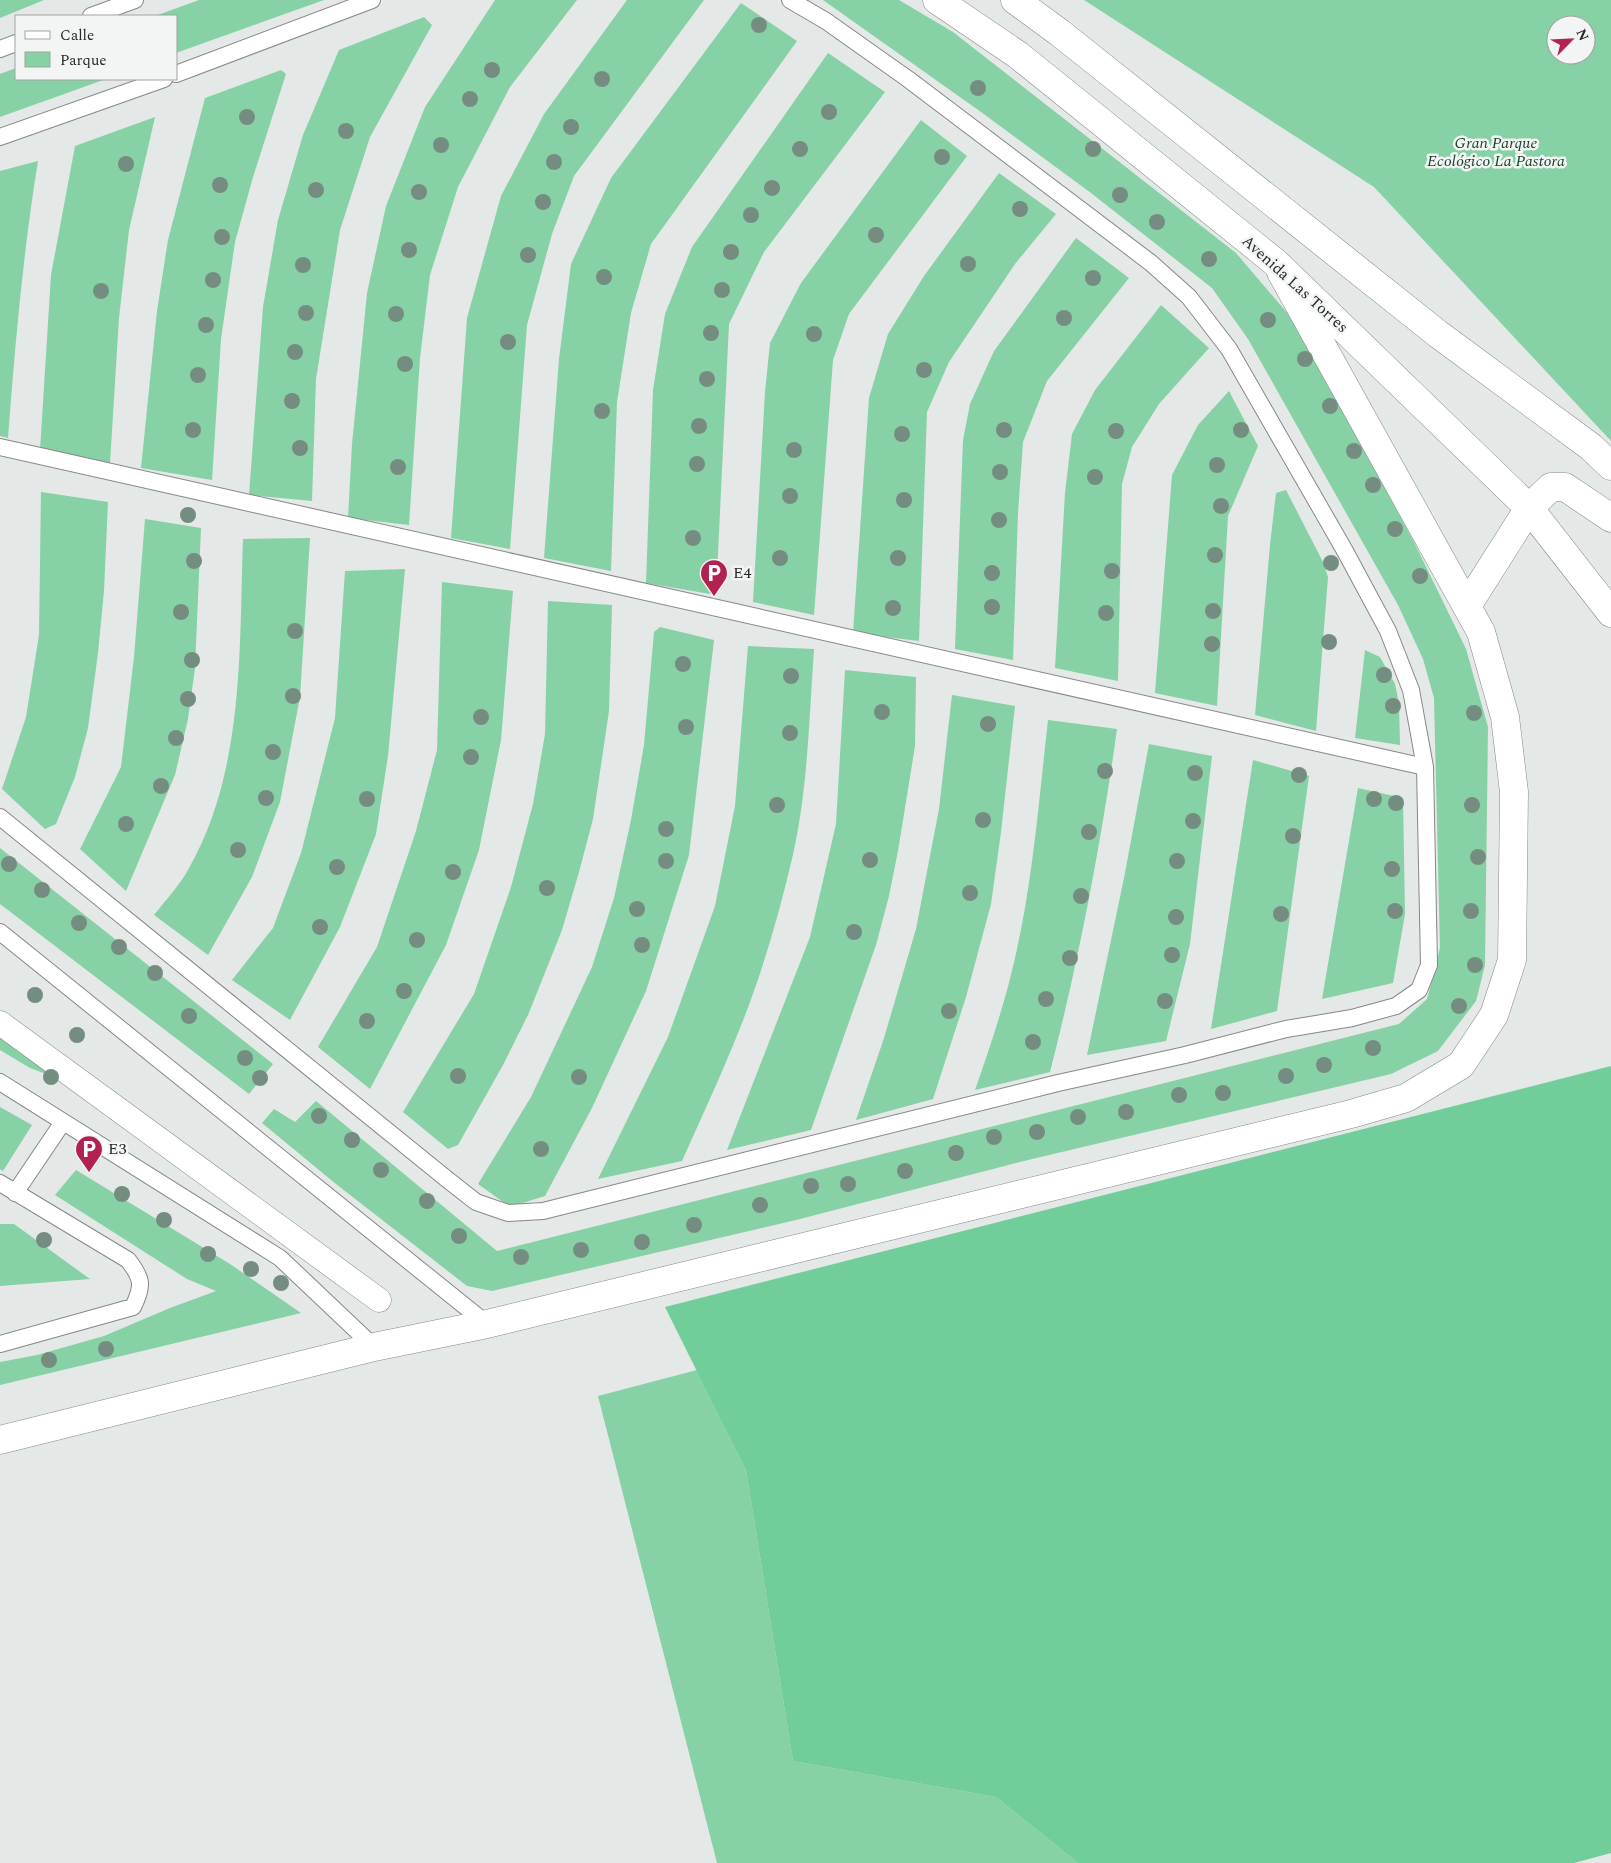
<svg xmlns="http://www.w3.org/2000/svg" width="1611" height="1863" viewBox="0 0 1611 1863" font-family="Spectral,serif">
<rect width="100%" height="100%" fill="#e4e8e6"/>
<path fill="#87d1a6" fill-rule="evenodd" d="M0 0H44L0 18Z
M199 0H324L176 53V16H155Z
M495 0H577L510 87 458 187 430 275 420 358 409 525 348 518 352 444 367 293 386 206 425 107Z
M627 0H704L574 176 552 234 527 325 510 549 451 538 467 318 501 196 544 114Z
M823 0H899L953 32 1236 253 1294 321 1414 542 1466 649 1488 727 1485 965 1476 1001 1438 1051 1391 1074 1028 1160 800 1219 492 1291 467 1286 336 1184 262 1123 274 1109 295 1122 316 1101 497 1251 1399 1024 1427 999 1440 948 1434 698 1423 659 1398 605 1248 339 1212 288 1091 193 981 112Z
M1084 0H1611V441L1374 187ZM1556 25H1586V55H1556Z
M741 3 797 41 651 244 631 313 617 402 611 571 544 558 559 359 571 264 611 178Z
M424 17 432 25 370 137 340 230 316 379 312 501 249 495 263 307 278 220 303 135 339 50Z
M828 53 885 92 764 252 729 324 716 595 646 583 653 390 665 314 692 247Z
M16 68V79H106L0 117V74Z
M281 70 286 74 253 177 235 242 221 339 212 480 141 468 157 311 168 240 205 98Z
M155 117 129 230 119 318 110 463 40 450 51 275 75 146Z
M921 120 967 156 849 314 833 360 814 615 753 602 765 392 770 343 801 283Z
M38 161C23 253 15 345 8 438L0 436V171Z
M999 173 1056 214 1015 264 949 362 927 412 919 641 853 633 869 398 888 334 924 276Z
M1076 238 1129 278 1047 381 1023 442 1018 513 1013 660 955 649 963 440 970 404 994 351Z
M1161 305 1209 348 1159 404 1132 447 1122 484 1118 681 1055 668 1065 493 1072 434 1095 390Z
M1229 391 1258 446 1228 516 1217 706 1155 693 1172 475 1198 425Z
M1286 490 1323 562 1328 577 1316 731 1255 715 1270 545 1276 493Z
M41 492 108 502 104 591 98 653 88 728 75 777 56 824 45 829 2 789 26 717 39 635Z
M145 519 201 528 195 668 188 719 175 775 126 891 80 849 121 767 134 657Z
M310 538 300 697 280 802 252 877 208 955 154 915C165 901 179 886 188 870 245 770 239 650 243 539Z
M405 569 388 756 376 834 340 927 290 1020 232 980 273 928 301 853 335 718 345 571Z
M442 582 513 591 501 740 479 850 446 945 370 1089 318 1047 377 947 416 831 437 750Z
M548 601 612 605 609 711 593 819 579 872 562 930 528 1015 503 1065 458 1145 448 1149 403 1112 474 994 511 887 533 804 545 734Z
M660 627 714 640 689 855 646 991 592 1108 545 1196 510 1207 478 1184 531 1097 592 967 614 898 631 820 644 745 654 632Z
M748 646 814 649C809 719 808 790 792 859 778 918 761 977 738 1033 721 1076 701 1118 682 1161L598 1179 668 1037 715 906 735 806Z
M1365 650 1380 657 1395 684 1399 703 1400 745 1355 738Z
M845 670 916 677 915 746 898 851 889 896 876 945 811 1130 727 1150 810 937 836 824Z
M952 695 1015 706 1001 832 991 904 966 997 933 1099 856 1120 884 1038 916 929 939 809Z
M1048 720 1117 729C1101 844 1079 959 1050 1072L975 1090C990 1047 1005 1003 1015 958 1033 880 1039 799 1048 720Z
M1149 744 1212 756 1190 944 1166 1041 1087 1055 1124 878Z
M1253 760 1309 776 1277 1011 1211 1029Z
M1358 788 1403 798 1405 914 1393 983 1322 999Z
M0 848 273 1064 249 1094 0 904Z
M0 1034 49 1067 51 1076 30 1068 0 1050Z
M0 1107 32 1125 3 1171 0 1169Z
M76 1170 230 1264 301 1313 0 1385V1362L37 1355 104 1336 170 1308 216 1291 187 1279 55 1195Z
M0 1224H14L90 1279 0 1286Z
M697 1370 746 1470 793 1761 996 1797 1078 1863H717L598 1396Z"/>
<path fill="#71cd9a" d="M1611 1066V1853L1574 1863H1078L996 1797 793 1761 746 1470 665 1307Z"/>
<g fill="none" stroke-linecap="round" stroke-linejoin="round">
<g stroke="#868887" stroke-width="18">
<path id="service" d="M91 16 135 0
M0 49 16 43
M176 74 372 0
M0 137 164 79
M0 447 1425 767
M0 817 448 1180 476 1202 508 1213 543 1211 1058 1083 1185 1055 1286 1029 1352 1018 1396 1006 1419 990 1429 965 1425 767 1411 690 1388 631 1345 551 1229 349 1189 297 1151 263 908 79 826 21 790 0
M0 932 487 1324
M0 1082 280 1258 374 1347
M0 1183 128 1260C142 1278 144 1285 133 1307L0 1344
M15 1193 63 1122"/>
</g>
<g stroke="#868887" stroke-width="25">
<path id="pedestrian" d="M0 1023 379 1300"/>
</g>
<g stroke="#868887" stroke-width="29">
<path id="minor" d="M1467 606 1529 508
M0 1440 374 1347 487 1324 1351 1114 1406 1098 1461 1065 1494 1015 1512 960 1514 792 1505 717 1481 632 1281 272"/>
</g>
<g stroke="#868887" stroke-width="29">
<path id="tertiary" d="M937 0 1018 55 1276 263 1529 508 1611 613
M1015 0 1060 33 1438 334 1591 447 1611 466
M1529 508 1551 487H1565L1611 518"/>
</g>
<use href="#service" stroke="#fff" stroke-width="16"/>
<use href="#pedestrian" stroke="#fff" stroke-width="24"/>
<use href="#minor" stroke="#fff" stroke-width="28"/>
<use href="#tertiary" stroke="#fff" stroke-width="28"/>
</g>
<g fill="#758d80">
<circle cx="759" cy="25" r="8"/>
<circle cx="492" cy="70" r="8"/>
<circle cx="602" cy="79" r="8"/>
<circle cx="978" cy="88" r="8"/>
<circle cx="470" cy="99" r="8"/>
<circle cx="829" cy="112" r="8"/>
<circle cx="247" cy="117" r="8"/>
<circle cx="571" cy="127" r="8"/>
<circle cx="346" cy="131" r="8"/>
<circle cx="441" cy="145" r="8"/>
<circle cx="800" cy="149" r="8"/>
<circle cx="1093" cy="149" r="8"/>
<circle cx="942" cy="157" r="8"/>
<circle cx="554" cy="162" r="8"/>
<circle cx="126" cy="164" r="8"/>
<circle cx="220" cy="185" r="8"/>
<circle cx="772" cy="188" r="8"/>
<circle cx="316" cy="190" r="8"/>
<circle cx="419" cy="192" r="8"/>
<circle cx="1120" cy="195" r="8"/>
<circle cx="543" cy="202" r="8"/>
<circle cx="1020" cy="209" r="8"/>
<circle cx="751" cy="215" r="8"/>
<circle cx="1157" cy="222" r="8"/>
<circle cx="876" cy="235" r="8"/>
<circle cx="222" cy="237" r="8"/>
<circle cx="409" cy="250" r="8"/>
<circle cx="731" cy="252" r="8"/>
<circle cx="528" cy="255" r="8"/>
<circle cx="1209" cy="259" r="8"/>
<circle cx="968" cy="264" r="8"/>
<circle cx="303" cy="265" r="8"/>
<circle cx="604" cy="277" r="8"/>
<circle cx="1093" cy="278" r="8"/>
<circle cx="213" cy="280" r="8"/>
<circle cx="722" cy="290" r="8"/>
<circle cx="101" cy="291" r="8"/>
<circle cx="306" cy="313" r="8"/>
<circle cx="396" cy="314" r="8"/>
<circle cx="1064" cy="318" r="8"/>
<circle cx="1268" cy="320" r="8"/>
<circle cx="206" cy="325" r="8"/>
<circle cx="711" cy="333" r="8"/>
<circle cx="814" cy="334" r="8"/>
<circle cx="508" cy="342" r="8"/>
<circle cx="295" cy="352" r="8"/>
<circle cx="1305" cy="359" r="8"/>
<circle cx="405" cy="364" r="8"/>
<circle cx="924" cy="370" r="8"/>
<circle cx="198" cy="375" r="8"/>
<circle cx="707" cy="379" r="8"/>
<circle cx="292" cy="401" r="8"/>
<circle cx="1330" cy="406" r="8"/>
<circle cx="602" cy="411" r="8"/>
<circle cx="699" cy="426" r="8"/>
<circle cx="193" cy="430" r="8"/>
<circle cx="1004" cy="430" r="8"/>
<circle cx="1241" cy="430" r="8"/>
<circle cx="1116" cy="431" r="8"/>
<circle cx="902" cy="434" r="8"/>
<circle cx="300" cy="448" r="8"/>
<circle cx="794" cy="450" r="8"/>
<circle cx="1354" cy="451" r="8"/>
<circle cx="697" cy="464" r="8"/>
<circle cx="1217" cy="465" r="8"/>
<circle cx="398" cy="467" r="8"/>
<circle cx="1000" cy="472" r="8"/>
<circle cx="1095" cy="477" r="8"/>
<circle cx="1373" cy="485" r="8"/>
<circle cx="790" cy="496" r="8"/>
<circle cx="904" cy="500" r="8"/>
<circle cx="1221" cy="506" r="8"/>
<circle cx="188" cy="515" r="8"/>
<circle cx="999" cy="520" r="8"/>
<circle cx="1395" cy="529" r="8"/>
<circle cx="693" cy="538" r="8"/>
<circle cx="1215" cy="555" r="8"/>
<circle cx="780" cy="558" r="8"/>
<circle cx="898" cy="558" r="8"/>
<circle cx="194" cy="561" r="8"/>
<circle cx="1331" cy="563" r="8"/>
<circle cx="1112" cy="571" r="8"/>
<circle cx="992" cy="573" r="8"/>
<circle cx="1420" cy="576" r="8"/>
<circle cx="992" cy="607" r="8"/>
<circle cx="893" cy="608" r="8"/>
<circle cx="1213" cy="611" r="8"/>
<circle cx="181" cy="612" r="8"/>
<circle cx="1106" cy="613" r="8"/>
<circle cx="295" cy="631" r="8"/>
<circle cx="1329" cy="642" r="8"/>
<circle cx="1212" cy="644" r="8"/>
<circle cx="192" cy="660" r="8"/>
<circle cx="683" cy="664" r="8"/>
<circle cx="1384" cy="675" r="8"/>
<circle cx="791" cy="676" r="8"/>
<circle cx="293" cy="696" r="8"/>
<circle cx="188" cy="699" r="8"/>
<circle cx="1393" cy="706" r="8"/>
<circle cx="882" cy="712" r="8"/>
<circle cx="1474" cy="713" r="8"/>
<circle cx="481" cy="717" r="8"/>
<circle cx="988" cy="724" r="8"/>
<circle cx="686" cy="727" r="8"/>
<circle cx="790" cy="733" r="8"/>
<circle cx="176" cy="738" r="8"/>
<circle cx="273" cy="752" r="8"/>
<circle cx="471" cy="757" r="8"/>
<circle cx="1105" cy="771" r="8"/>
<circle cx="1195" cy="773" r="8"/>
<circle cx="1299" cy="775" r="8"/>
<circle cx="161" cy="786" r="8"/>
<circle cx="266" cy="798" r="8"/>
<circle cx="367" cy="799" r="8"/>
<circle cx="1374" cy="799" r="8"/>
<circle cx="1396" cy="803" r="8"/>
<circle cx="777" cy="805" r="8"/>
<circle cx="1472" cy="805" r="8"/>
<circle cx="983" cy="820" r="8"/>
<circle cx="1193" cy="821" r="8"/>
<circle cx="126" cy="824" r="8"/>
<circle cx="666" cy="829" r="8"/>
<circle cx="1089" cy="832" r="8"/>
<circle cx="1293" cy="836" r="8"/>
<circle cx="238" cy="850" r="8"/>
<circle cx="1478" cy="857" r="8"/>
<circle cx="870" cy="860" r="8"/>
<circle cx="666" cy="861" r="8"/>
<circle cx="1177" cy="861" r="8"/>
<circle cx="9" cy="864" r="8"/>
<circle cx="337" cy="867" r="8"/>
<circle cx="1392" cy="869" r="8"/>
<circle cx="453" cy="872" r="8"/>
<circle cx="547" cy="888" r="8"/>
<circle cx="42" cy="890" r="8"/>
<circle cx="970" cy="893" r="8"/>
<circle cx="1081" cy="896" r="8"/>
<circle cx="637" cy="909" r="8"/>
<circle cx="1395" cy="911" r="8"/>
<circle cx="1471" cy="911" r="8"/>
<circle cx="1281" cy="914" r="8"/>
<circle cx="1176" cy="917" r="8"/>
<circle cx="79" cy="923" r="8"/>
<circle cx="320" cy="927" r="8"/>
<circle cx="854" cy="932" r="8"/>
<circle cx="417" cy="940" r="8"/>
<circle cx="642" cy="945" r="8"/>
<circle cx="119" cy="947" r="8"/>
<circle cx="1172" cy="955" r="8"/>
<circle cx="1070" cy="958" r="8"/>
<circle cx="1475" cy="965" r="8"/>
<circle cx="155" cy="973" r="8"/>
<circle cx="404" cy="991" r="8"/>
<circle cx="35" cy="995" r="8"/>
<circle cx="1046" cy="999" r="8"/>
<circle cx="1165" cy="1001" r="8"/>
<circle cx="1459" cy="1006" r="8"/>
<circle cx="949" cy="1011" r="8"/>
<circle cx="189" cy="1016" r="8"/>
<circle cx="367" cy="1021" r="8"/>
<circle cx="77" cy="1035" r="8"/>
<circle cx="1033" cy="1042" r="8"/>
<circle cx="1373" cy="1048" r="8"/>
<circle cx="245" cy="1058" r="8"/>
<circle cx="1324" cy="1065" r="8"/>
<circle cx="458" cy="1076" r="8"/>
<circle cx="1286" cy="1076" r="8"/>
<circle cx="51" cy="1077" r="8"/>
<circle cx="579" cy="1077" r="8"/>
<circle cx="260" cy="1078" r="8"/>
<circle cx="1223" cy="1093" r="8"/>
<circle cx="1179" cy="1095" r="8"/>
<circle cx="1126" cy="1112" r="8"/>
<circle cx="319" cy="1116" r="8"/>
<circle cx="1078" cy="1117" r="8"/>
<circle cx="1037" cy="1132" r="8"/>
<circle cx="994" cy="1137" r="8"/>
<circle cx="352" cy="1140" r="8"/>
<circle cx="541" cy="1149" r="8"/>
<circle cx="956" cy="1153" r="8"/>
<circle cx="381" cy="1170" r="8"/>
<circle cx="905" cy="1171" r="8"/>
<circle cx="848" cy="1184" r="8"/>
<circle cx="811" cy="1186" r="8"/>
<circle cx="122" cy="1194" r="8"/>
<circle cx="427" cy="1201" r="8"/>
<circle cx="760" cy="1205" r="8"/>
<circle cx="164" cy="1220" r="8"/>
<circle cx="694" cy="1225" r="8"/>
<circle cx="459" cy="1236" r="8"/>
<circle cx="44" cy="1240" r="8"/>
<circle cx="642" cy="1242" r="8"/>
<circle cx="581" cy="1250" r="8"/>
<circle cx="208" cy="1254" r="8"/>
<circle cx="521" cy="1257" r="8"/>
<circle cx="251" cy="1269" r="8"/>
<circle cx="281" cy="1283" r="8"/>
<circle cx="106" cy="1349" r="8"/>
<circle cx="49" cy="1360" r="8"/>
</g>
<defs>
<g id="parking-pin" transform="scale(1.4375)"><path d="M0 17L-7.5 6A9.5 9.5 0 1 1 7.5 6Z" fill="#b22151" stroke="#f2f5f3"/><path d="M-3.5-5.5H1a3.5 3.5 0 0 1 0 7H-1V5.5H-3.5ZM-1-3.4V-.6H.8a1.4 1.4 0 0 0 0-2.8Z" fill="#fff"/></g>
</defs>
<g fill-rule="evenodd">
<use href="#parking-pin" x="714" y="573"/>
<use href="#parking-pin" x="89" y="1149"/>
</g>
<g text-anchor="middle" dominant-baseline="central" stroke-width="5" stroke-linejoin="round" paint-order="stroke">
<g font-size="16" font-style="italic" fill="#1b422d" stroke="#f2f5f3">
<text x="1496" y="143">Gran Parque<tspan x="1496" dy="18">Ecológico La Pastora</tspan></text>
</g>
<g font-size="16" fill="#272928" stroke="#f2f5f3">
<text transform="translate(1295 284) rotate(42)">Avenida Las Torres</text>
</g>
<g font-size="16" fill="#272928" stroke="#f2f5f3" text-anchor="start">
<text x="733" y="573">E4</text>
<text x="108" y="1149">E3</text>
</g>
</g>
<rect x="15" y="15" width="162" height="65" fill="#f2f5f3" stroke="#a1a3a2"/>
<rect x="25" y="31" width="25" height="8" fill="#ffffff" stroke="#a1a3a2"/>
<text x="60" y="40" font-size="15" fill="#272928">Calle</text>
<rect x="25" y="52" width="25" height="15" fill="#87d1a6" stroke="#a1a3a2"/>
<text x="60" y="65" font-size="15" fill="#272928">Parque</text>
<g transform="translate(1571 40) rotate(66)"><circle r="24" fill="#f2f5f3" stroke="#a1a3a2"/>
<path d="M0-4L9 19L0 12L-9 19Z" fill="#b22151"/>
<text y="-8" font-size="14" font-weight="bold" text-anchor="middle" fill="#272928">N</text>
</g>
</svg>
